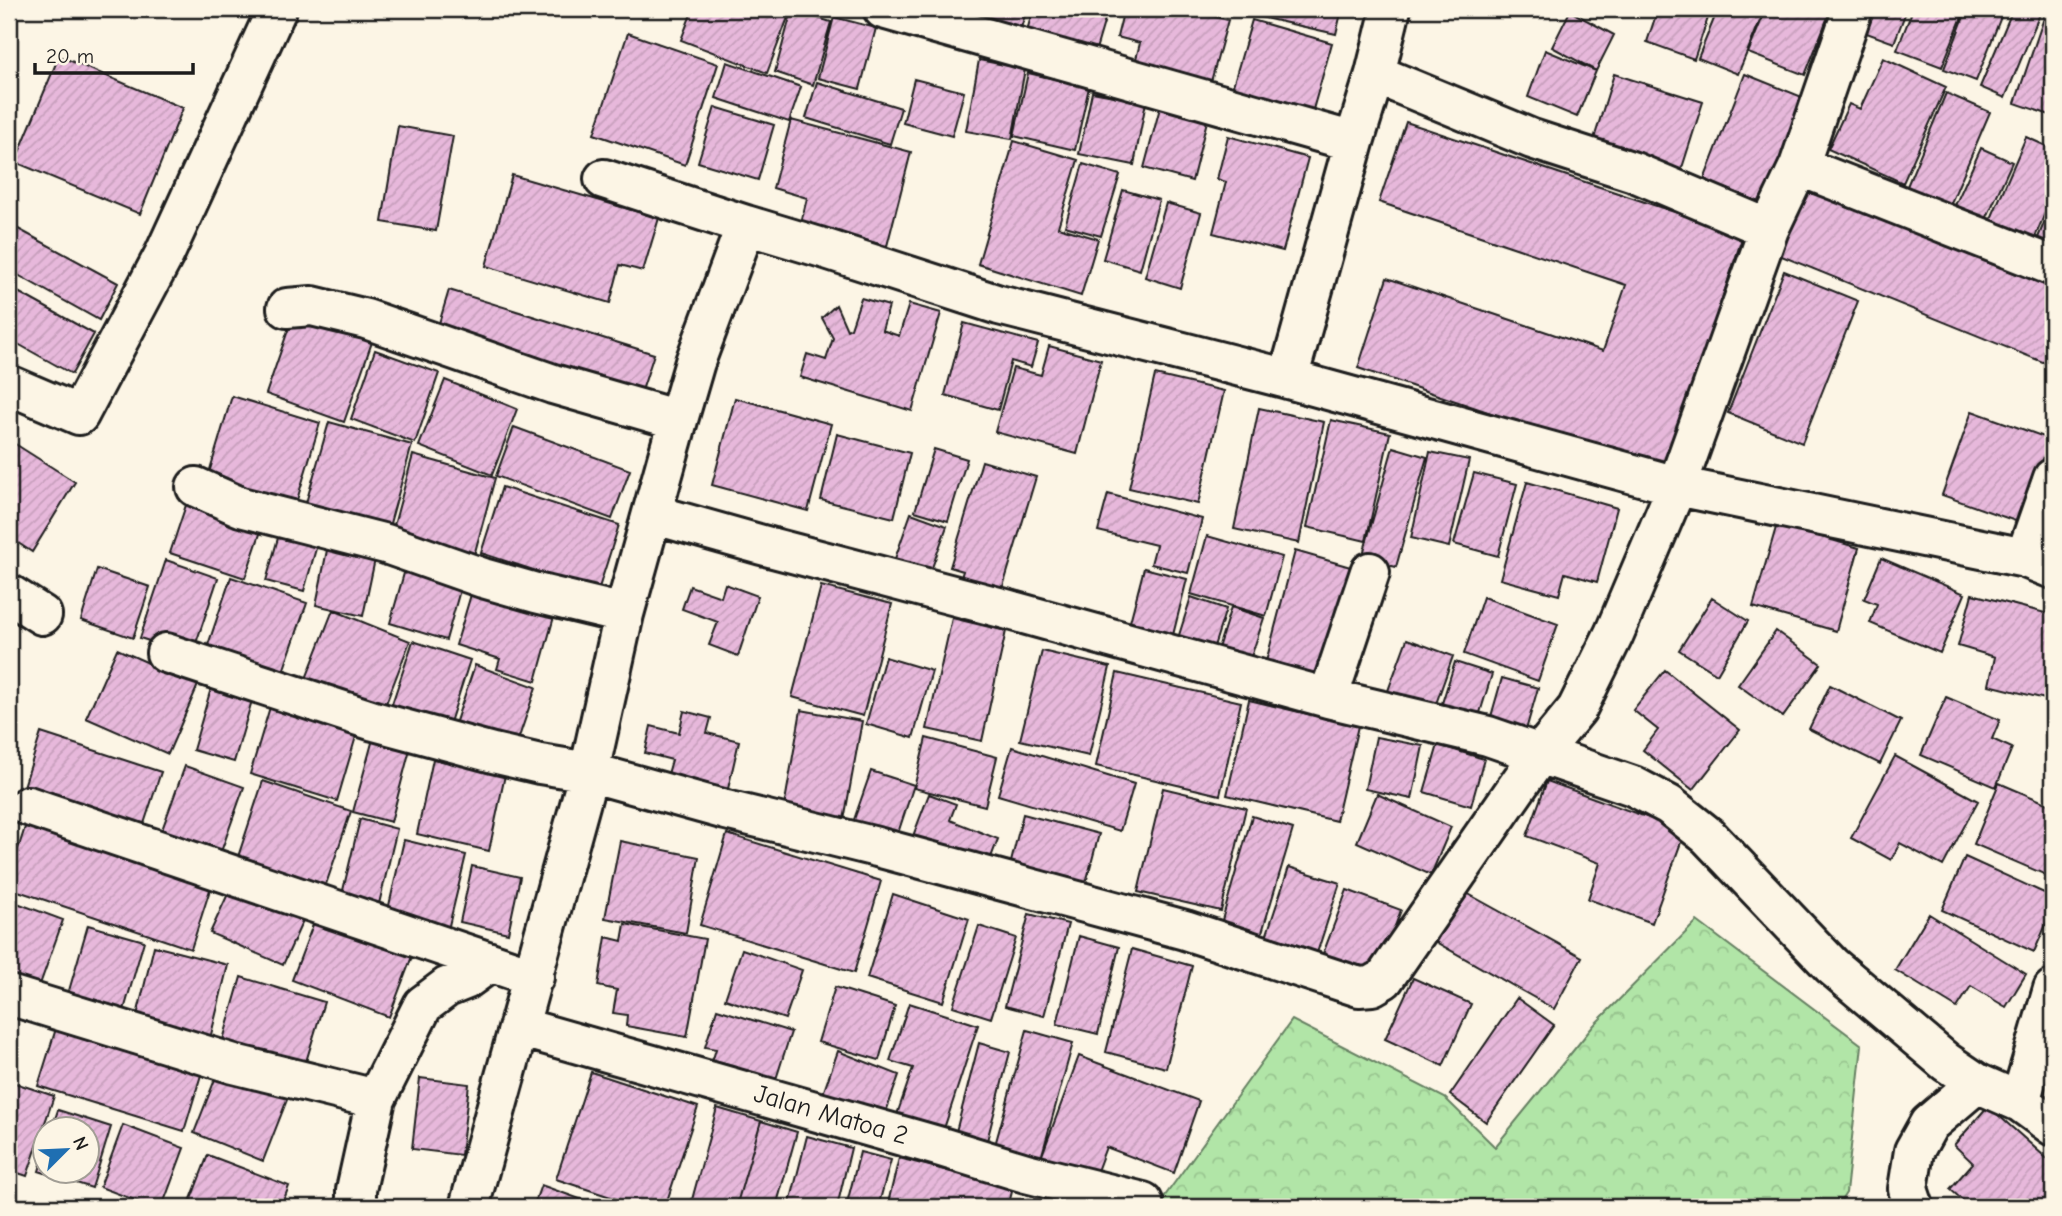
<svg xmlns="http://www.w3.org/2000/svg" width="2062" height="1216" viewBox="0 0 2062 1216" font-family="'Comic Neue',sans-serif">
<defs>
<pattern id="forest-crowns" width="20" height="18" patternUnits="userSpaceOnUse" patternTransform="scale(1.75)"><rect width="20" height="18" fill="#b1e5a7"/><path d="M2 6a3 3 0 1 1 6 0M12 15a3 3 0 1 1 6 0" fill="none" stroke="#98c48f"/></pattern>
<pattern id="building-hatch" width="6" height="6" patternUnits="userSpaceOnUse" patternTransform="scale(1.75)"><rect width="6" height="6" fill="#e7b8db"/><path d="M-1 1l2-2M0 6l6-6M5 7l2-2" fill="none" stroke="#c69ebb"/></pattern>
</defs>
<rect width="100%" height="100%" fill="#fcf5e5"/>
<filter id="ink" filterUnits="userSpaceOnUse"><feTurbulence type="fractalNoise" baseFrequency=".0143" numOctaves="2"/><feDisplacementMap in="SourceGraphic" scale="14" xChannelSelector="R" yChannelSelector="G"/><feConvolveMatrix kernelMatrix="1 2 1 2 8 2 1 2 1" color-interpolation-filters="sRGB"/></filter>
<g filter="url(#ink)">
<path fill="url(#forest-crowns)" stroke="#668062" stroke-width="2" d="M1697 921 1862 1045 1846 1193 1837 1207H1157L1292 1020 1445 1098 1495 1147 1594 1025Z"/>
<path fill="url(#building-hatch)" stroke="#1c1c1c" stroke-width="2" d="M693 9H782L790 12 767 73 681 40Z
M984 9H1027L1018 37 980 24Z
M1033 9H1108L1092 63 1024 42Z
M1124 9H1185L1228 20 1207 96 1132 75 1140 43 1117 37Z
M1248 9H1342L1336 34 1247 14Z
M1658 9H1711L1694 59 1647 42Z
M1718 9H1765L1738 74 1698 58Z
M1766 9H1831L1805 75 1748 53Z
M1857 9H1907L1894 43 1850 27Z
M1913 9H1965L1942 67 1897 50Z
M1967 9H2004L1976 81 1944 69Z
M2013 9H2042L2005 98 1980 87Z
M2047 9H2053V116L2015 103Z
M792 10 831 22 813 85 775 72Z
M1570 11 1614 35 1596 71 1552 47Z
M834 17 876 28 860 89 818 78Z
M1252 20 1332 43 1310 120 1230 96Z
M628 33 718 64 685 165 594 134Z
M1545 50 1596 71 1577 117 1528 97Z
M59 56 183 108 140 214 15 162Z
M1883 58 1946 87 1903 183 1828 149 1849 104 1860 109Z
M979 60 1025 69 1012 139 966 131Z
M727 62 801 87 789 122 716 98Z
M1028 73 1089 87 1075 150 1014 136Z
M1614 74 1703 102 1681 171 1593 142Z
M1745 74 1812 101 1772 207 1704 180Z
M914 79 964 92 952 136 903 123Z
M817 82 901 108 890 144 806 118Z
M1092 92 1146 102 1134 165 1079 154Z
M1946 93 1990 112 1948 210 1905 191Z
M1162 100 1209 113 1192 181 1144 168Z
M715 107 774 125 758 180 698 162Z
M791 120 911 152 887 246 801 223 807 198 773 188Z
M1406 122 1743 235 1665 472 1358 368 1387 278 1603 351 1626 285 1379 202Z
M398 126 453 136 436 231 382 222Z
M1228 136 1308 158 1283 251 1213 233 1226 182 1217 179Z
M2026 137 2053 149V194L2028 254 1984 235Z
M1014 141 1078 160 1058 227 1098 239 1081 296 978 264Z
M1981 148 2012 162 1983 226 1952 212Z
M1083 164 1120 175 1101 236 1065 226Z
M512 175 659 218 643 271 620 265 610 303 486 266Z
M1807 185 2053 285V356L2050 365 1779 255Z
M1123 190 1159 200 1140 270 1103 259Z
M2053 201V258L2033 250Z
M1166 203 1201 213 1180 288 1145 277Z
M9 224 118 283 99 320 9 270Z
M1784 271 1858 301 1802 443 1728 413Z
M9 287 94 334 72 374 9 339Z
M449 290 654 354 638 403 434 340Z
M861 298 889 306 882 330 899 336 909 304 941 313 912 411 800 377 807 354 826 360 833 338 822 318 836 305 847 330 851 328Z
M294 313 372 342 344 422 266 394Z
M964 323 1038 343 1031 367 1011 361 998 410 945 395Z
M1049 346 1101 360 1077 454 995 432 1013 368 1041 375Z
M375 350 439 373 415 443 351 419Z
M1155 375 1224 391 1198 504 1129 488Z
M445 380 517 409 492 475 419 446Z
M232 396 320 423 294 510 206 483Z
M735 398 831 424 808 511 712 485Z
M1259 408 1324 422 1299 543 1234 529Z
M1972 411 2050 439 2021 523 1942 495Z
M1331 420 1390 433 1366 541 1307 527Z
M329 422 412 445 385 541 302 517Z
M514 427 630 470 612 519 496 476Z
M837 434 910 453 894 518 821 500Z
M9 440 75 482 32 552 9 537Z
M1393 447 1427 457 1396 567 1362 558Z
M934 449 967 459 948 521 915 511Z
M1430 452 1469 460 1449 547 1411 538Z
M413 455 495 478 472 563 390 540Z
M982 461 1036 477 999 600 958 587 963 571 950 567Z
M1474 473 1517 484 1498 556 1454 544Z
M1527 482 1617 508 1597 582 1565 573 1559 595 1500 579Z
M502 487 619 525 598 591 481 553Z
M1108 494 1202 519 1188 573 1151 564 1156 545 1098 531Z
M188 499 263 525 245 578 170 553Z
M911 513 947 526 925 587 890 573Z
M1777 524 1859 548 1836 631 1753 607Z
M281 527 319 538 304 591 266 581Z
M330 535 378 545 363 616 316 605Z
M1207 536 1282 557 1266 616 1191 594Z
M1295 551 1354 568 1321 690 1263 673Z
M1881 558 1965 594 1940 653 1870 623 1877 604 1864 599Z
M408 559 464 576 446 640 390 623Z
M166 560 218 578 192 655 140 638Z
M1144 568 1187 579 1169 651 1137 643 1142 624 1130 622Z
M97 569 150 587 133 638 81 620Z
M231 577 307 603 280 680 205 654Z
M475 581 557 606 536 681 497 669 500 659 456 645Z
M725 584 758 596 738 656 709 645 718 622 682 609 690 586 721 597Z
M821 586 892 604 863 716 792 697Z
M1972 594 2053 615V684L2049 700 1989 685 1995 657 1958 646Z
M1191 597 1226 609 1209 662 1174 651Z
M1483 597 1558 624 1538 681 1464 654Z
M1712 598 1748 621 1717 674 1679 650Z
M1231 607 1264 618 1246 672 1214 661Z
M333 610 410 641 380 719 302 689Z
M952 618 1006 631 982 741 927 729Z
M1776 631 1821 664 1783 717 1738 685Z
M1407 639 1453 656 1432 715 1385 699Z
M413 641 470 660 446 735 388 716Z
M117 649 198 685 168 754 86 718Z
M1042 651 1110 667 1089 756 1020 740Z
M885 657 932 671 913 738 866 724Z
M1455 662 1492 674 1475 729 1438 716Z
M475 665 536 687 513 755 452 733Z
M1665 670 1740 730 1693 790 1643 750 1658 730 1633 710Z
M1117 673 1241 702 1220 795 1096 766Z
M1502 678 1538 688 1522 744 1486 734Z
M212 685 253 697 234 762 193 750Z
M1830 685 1901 721 1880 764 1809 729Z
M1946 697 2000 720 1992 739 2012 748 1996 787 1921 755Z
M1249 700 1358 726 1336 821 1227 795Z
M270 707 357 733 337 801 250 774Z
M801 710 862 721 842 831 782 819Z
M684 711 711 718 707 733 739 741 728 789 668 774 672 760 645 753 651 726 679 733Z
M41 733 161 772 140 836 21 796Z
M1376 737 1423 746 1412 799 1365 789Z
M926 738 997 757 985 806 914 788Z
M373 739 410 749 391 822 353 812Z
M1438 745 1484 759 1471 806 1424 792Z
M1012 747 1134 784 1120 831 998 795Z
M1895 756 1978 801 1943 866 1900 843 1891 860 1851 838Z
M433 759 505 775 489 851 417 834Z
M185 766 244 787 217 863 158 841Z
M871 771 914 785 893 848 849 834Z
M263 781 351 811 322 896 235 866Z
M1547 781 1685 831 1652 923 1588 899 1600 863 1527 836Z
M1999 783 2053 806V878L1974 844Z
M1163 788 1246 808 1221 911 1138 892Z
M929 794 956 804 950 820 998 839 985 873 910 844Z
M1377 794 1451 827 1431 875 1357 842Z
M30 812 215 874 191 949 9 888V877Z
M1023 814 1099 834 1083 894 1008 874Z
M1252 816 1293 829 1260 939 1220 927Z
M360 819 397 829 377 912 340 903Z
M727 834 881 881 854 973 700 925Z
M404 840 466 855 446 938 385 923Z
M620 841 699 857 686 933 605 918Z
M1965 857 2053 897V909L2034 952 1942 910Z
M472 866 520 877 508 933 460 922Z
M1289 867 1340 883 1316 956 1265 940Z
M232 885 304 918 283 965 210 933Z
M1347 890 1401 910 1377 974 1323 954Z
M1463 891 1582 957 1554 1009 1436 942Z
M893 894 969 919 943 1002 867 978Z
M9 900 63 920 38 990 9 979Z
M317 914 414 951 389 1017 292 980Z
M1029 914 1068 924 1044 1016 1005 1006Z
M1929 914 2026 974 2006 1007 1971 986 1957 1008 1895 970Z
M625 924 705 939 687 1037 626 1026 627 1015 613 1013 617 990 598 986 606 937 622 941Z
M88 925 144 941 122 1017 66 1001Z
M979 926 1016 938 991 1018 953 1006Z
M1079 936 1119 947 1098 1034 1057 1024Z
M154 946 228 965 208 1047 134 1028Z
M742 949 802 970 785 1019 725 999Z
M1132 949 1192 966 1166 1068 1106 1052Z
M241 977 324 1002 305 1065 223 1040Z
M1413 978 1471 1004 1443 1066 1385 1039Z
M835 987 895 1006 879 1060 818 1042Z
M1517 998 1554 1025 1486 1122 1450 1095Z
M909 1003 978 1025 939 1144 892 1129 913 1068 890 1061Z
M717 1009 791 1032 771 1095 708 1075 716 1049 705 1047Z
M59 1019 204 1065 184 1131 38 1086Z
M1027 1030 1073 1043 1038 1169 992 1156Z
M979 1043 1010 1052 983 1156 952 1147Z
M838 1051 899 1075 880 1129 819 1105Z
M1079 1056 1199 1101 1174 1173 1106 1147 1094 1179 1041 1158Z
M221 1064 290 1092 263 1161 194 1133Z
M591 1072 698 1107 665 1207H641L556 1179Z
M420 1078 469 1084 461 1155 412 1149Z
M9 1081 54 1096 27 1176 9 1170Z
M1988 1106 2053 1164V1207H1970L1950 1189 1973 1163 1954 1145Z
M717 1108 761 1121 736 1207H690Z
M58 1110 111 1127 92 1188 39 1171 46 1149V1170H88V1128H52Z
M761 1121 797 1132 776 1207H736Z
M123 1125 184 1148 162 1207H153L100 1187Z
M807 1136 851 1148 837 1207H789Z
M860 1152 891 1160 878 1207H846Z
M208 1155 289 1186 281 1207H188Z
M899 1158 1013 1188 1008 1207H887Z
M541 1185 602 1207H533Z
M1028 1199 1057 1207H1025Z"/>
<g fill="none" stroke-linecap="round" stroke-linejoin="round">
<g stroke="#1c1c1c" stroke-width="44">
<path id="street" d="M883 9 1354 142
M1375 74 1532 139 1634 172 1769 229
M1799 166 1853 9
M604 179 746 225
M287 308 312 306 366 319 553 384 678 420
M1288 379 1677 486 2025 558 2053 569
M9 385 79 415 165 253 277 9
M196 487 241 507 386 544 483 578 536 593 624 614
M652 514 762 545 1002 608 1328 698 1488 736 1633 786 1669 805 1708 836 1832 966 1946 1062 1977 1083 2020 1102
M2025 558 2053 478
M9 594 42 615
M166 653 374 721 493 753 540 764 589 772 726 810 877 847 1185 930 1359 987 1372 986 1384 979 1540 754 1577 709 1614 634 1677 486 1769 229 1799 166 2053 266
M1328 698 1370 572
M28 806 534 977
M2053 989 2020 1102 2053 1126
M9 995 234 1064 376 1099
M519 1027 941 1147 1026 1173 1143 1202
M356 1207V1190L376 1099 423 1005 447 987 467 979 489 963
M469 1207 589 772 624 614 678 420 695 362 746 225 826 249 999 305 1288 379 1354 142 1375 74 1391 9
M1914 1207 1908 1189 1914 1151 1929 1124 1977 1083"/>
</g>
<use href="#street" stroke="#fcf5e5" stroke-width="38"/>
</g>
</g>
<g text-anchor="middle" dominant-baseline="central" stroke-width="5" stroke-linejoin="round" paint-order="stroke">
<g font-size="26" fill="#1c1c1c" stroke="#fcf5e5">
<text transform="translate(831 1115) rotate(16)">Jalan Matoa 2</text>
</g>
</g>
<rect width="2062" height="1216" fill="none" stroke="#fcf5e5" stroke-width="35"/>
<rect x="18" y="18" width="2027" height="1181" fill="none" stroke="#1c1c1c" stroke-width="2.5" filter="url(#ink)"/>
<g transform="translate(66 1150) rotate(66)"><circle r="33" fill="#fcf5e5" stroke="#a29e95" stroke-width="2"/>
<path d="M0-5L12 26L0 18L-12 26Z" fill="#1f6fb2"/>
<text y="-10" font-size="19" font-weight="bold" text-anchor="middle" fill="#1c1c1c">N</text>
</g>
<path d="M35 63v10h158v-10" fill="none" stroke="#1c1c1c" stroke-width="3.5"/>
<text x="46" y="63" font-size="21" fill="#1c1c1c" stroke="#fcf5e5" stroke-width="5" paint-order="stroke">20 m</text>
</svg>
